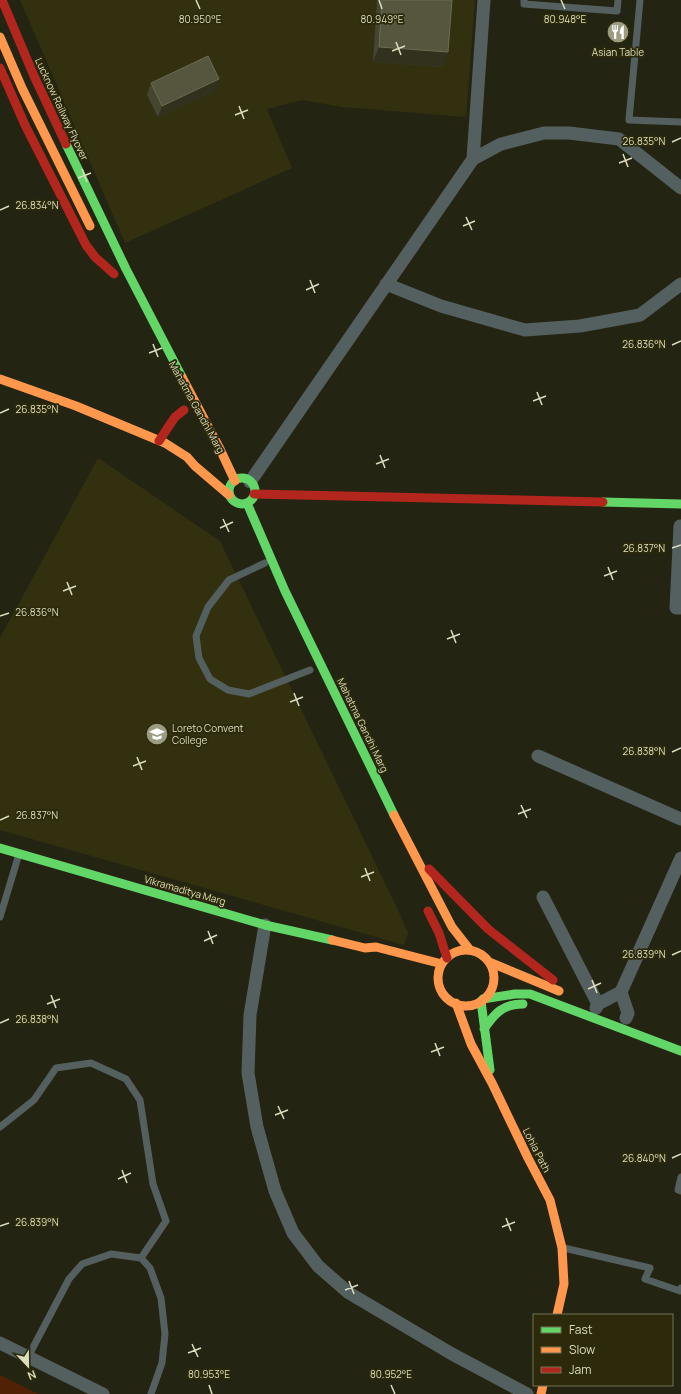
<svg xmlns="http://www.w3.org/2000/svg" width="681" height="1394" viewBox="0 0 681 1394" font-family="Manrope,sans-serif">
<rect width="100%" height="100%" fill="#242413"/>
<path fill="#32300f" d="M20 0H475L466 117 342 107 302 100 267 109 292 168 125 243Z
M98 458 220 541 398 910 408 933 404 945 0 830V638Z"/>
<path fill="#512103" d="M0 1375 38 1394H0Z"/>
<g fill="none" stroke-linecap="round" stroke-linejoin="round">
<path stroke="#54605f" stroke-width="7" d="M524 0V4L617 11 618 0
M640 0 629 120 681 122
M265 563 229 580 208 607 196 636 199 658 210 679 228 690 249 694 310 670
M0 917 19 854
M0 1127 34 1100 56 1068 91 1063 126 1079 140 1100 153 1184 166 1221 141 1258
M681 1177 678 1190 681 1191
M564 1248 650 1268 645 1279 680 1291 681 1288
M28 1357 69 1279 82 1264 111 1254 141 1258 150 1268 161 1298 165 1334 162 1363 151 1394"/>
<path stroke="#54605f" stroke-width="13" d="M473 159 484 0
M386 284 441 306 525 330 580 326 640 315 681 284
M250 482 473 159 501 144 544 133H569L619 139 681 188
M680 526 676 608H681
M538 756 681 819
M543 897 598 1004
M265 925 250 1015 248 1073 257 1127 275 1191 293 1233 318 1266 349 1293 452 1354 527 1394
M621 992 681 858
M596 1008 598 1004 621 992 628 1013 626 1018
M0 1343 103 1394"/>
<path stroke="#63d668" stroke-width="9" d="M66 144 126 269 182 377
M229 491a13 13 0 1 1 26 0a13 13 0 1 1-26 0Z
M603 502 681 504
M247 503 285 591 394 815
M0 848 265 925 332 940
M483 999 515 994H530L681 1051
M481 1001 490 1070
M484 1029C495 1013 503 1004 523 1004"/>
<path stroke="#ff974d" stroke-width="9" d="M0 37 22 88 90 226
M182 377 219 447 235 481
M0 379 76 406 165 443 187 457 195 466 229 495
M394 815 452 927 470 950
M332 940 365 948 376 947 442 964
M438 978a28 28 0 1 1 56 0a28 28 0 1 1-56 0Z
M489 962 559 991
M456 1003 471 1044 492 1083 528 1158 550 1200 562 1248 564 1284 557 1315
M541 1394 543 1385"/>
<path stroke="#b3261e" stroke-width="9" d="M2 0 34 76 66 144
M0 68 25 125 86 245 95 257 114 274
M159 441 175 417 184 410
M254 494 603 502
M429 869 488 929 553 980
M428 911 439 933 447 958"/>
</g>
<path fill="#454530" d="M377 0H452L443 67 373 62Z
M151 83 215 91 158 117 147 95Z"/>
<path fill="#31311e" d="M379 47 448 52 443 67 373 62Z
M219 79 215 91 158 117 162 106Z"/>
<path fill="#56563f" stroke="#6b6b53" d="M382 0H452L448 52 379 47Z
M208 56 219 79 162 106 151 83Z"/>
<path fill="none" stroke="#dcdcbe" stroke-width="1.5" d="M196 0 200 9M379 0 382 9M561 0 565 9M396 42 401 55M392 51 405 46M239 106 244 119M235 115 248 110M672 142 681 138M623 154 628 167M619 163 632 158M82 169 87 182M78 178 91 173M0 210 9 206M466 217 472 230M463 226 475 221M310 280 315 293M306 290 319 284M153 344 158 357M672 345 681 341M149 353 162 348M537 392 542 405M533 401 546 396M0 413 9 409M380 455 385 468M376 464 389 459M223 519 229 532M220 528 233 522M672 548 681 545M608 567 613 580M604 576 617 571M67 582 72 595M63 591 76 586M0 616 9 613M451 630 456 643M447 639 460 634M294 693 299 706M290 702 303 697M672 752 681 748M137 757 142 770M133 766 146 761M521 805 527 818M518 814 531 809M0 820 9 816M365 868 370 881M361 877 374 872M208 931 213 944M204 941 217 935M672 955 681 951M592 980 597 993M588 989 601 983M51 995 56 1008M47 1004 60 999M0 1023 9 1019M435 1043 440 1056M431 1052 444 1047M278 1106 284 1119M275 1115 288 1110M672 1158 681 1154M122 1170 127 1183M118 1179 131 1173M506 1218 511 1231M0 1226 9 1223M502 1227 515 1222M349 1281 354 1294M345 1290 358 1285M192 1344 198 1357M188 1353 201 1348M209 1385 212 1394M391 1385 395 1394"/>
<defs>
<g id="restaurant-disc" transform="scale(1.15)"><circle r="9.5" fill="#9c9c82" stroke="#2c2a0b"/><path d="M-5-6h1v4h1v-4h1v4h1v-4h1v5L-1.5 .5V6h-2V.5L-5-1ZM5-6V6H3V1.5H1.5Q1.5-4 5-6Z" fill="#fff"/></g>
<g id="university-disc" transform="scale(1.15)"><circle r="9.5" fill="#9c9c82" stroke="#2c2a0b"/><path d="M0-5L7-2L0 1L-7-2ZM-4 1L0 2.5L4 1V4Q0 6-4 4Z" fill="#fff"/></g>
</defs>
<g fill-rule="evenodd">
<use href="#restaurant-disc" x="618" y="32"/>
<use href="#university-disc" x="157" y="734"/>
</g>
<g text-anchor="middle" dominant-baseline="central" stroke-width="3.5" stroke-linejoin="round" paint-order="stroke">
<g font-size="10" fill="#dcdcbe" stroke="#2c2a0b">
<text x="618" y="52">Asian Table</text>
<text x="172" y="728" text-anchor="start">Loreto Convent<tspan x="172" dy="12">College</tspan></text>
</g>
<g font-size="10" fill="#dcdcbe" stroke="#2c2a0b">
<text transform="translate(62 109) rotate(65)">Lucknow Railway Flyover</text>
<text transform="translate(197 407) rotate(61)">Mahatma Gandhi Marg</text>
<text transform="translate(363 725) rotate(64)">Mahatma Gandhi Marg</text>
<text transform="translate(185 890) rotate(16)">Vikramaditya Marg</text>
<text transform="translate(537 1150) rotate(63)">Lohia Path</text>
</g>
</g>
<g font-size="10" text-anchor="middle" fill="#dcdcbe" stroke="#2c2a0b" stroke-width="3.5" stroke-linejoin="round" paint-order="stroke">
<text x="200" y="23">80.950°E</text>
<text x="382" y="23">80.949°E</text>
<text x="565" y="23">80.948°E</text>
<text x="644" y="145">26.835°N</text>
<text x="37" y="209">26.834°N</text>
<text x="644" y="348">26.836°N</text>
<text x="37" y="413">26.835°N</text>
<text x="644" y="552">26.837°N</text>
<text x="37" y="616">26.836°N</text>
<text x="644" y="755">26.838°N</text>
<text x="37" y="819">26.837°N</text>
<text x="644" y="958">26.839°N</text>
<text x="37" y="1023">26.838°N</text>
<text x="644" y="1162">26.840°N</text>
<text x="37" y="1226">26.839°N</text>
<text x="209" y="1378">80.953°E</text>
<text x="391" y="1378">80.952°E</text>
</g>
<rect x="533" y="1314" width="140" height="72" fill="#2c2a0b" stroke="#727153"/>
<rect x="541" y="1327" width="20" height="6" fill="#63d668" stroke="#727153"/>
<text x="569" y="1334" font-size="12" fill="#dcdcbe">Fast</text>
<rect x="541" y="1347" width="20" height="6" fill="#ff974d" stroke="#727153"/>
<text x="569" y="1354" font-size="12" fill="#dcdcbe">Slow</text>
<rect x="541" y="1367" width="20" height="6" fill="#b3261e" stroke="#727153"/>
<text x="569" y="1374" font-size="12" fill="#dcdcbe">Jam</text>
<g transform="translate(28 1366) rotate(158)" stroke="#2c2a0b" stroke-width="3" paint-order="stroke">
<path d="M0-3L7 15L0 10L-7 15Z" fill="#dcdcbe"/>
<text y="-6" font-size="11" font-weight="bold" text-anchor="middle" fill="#dcdcbe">N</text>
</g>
</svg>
